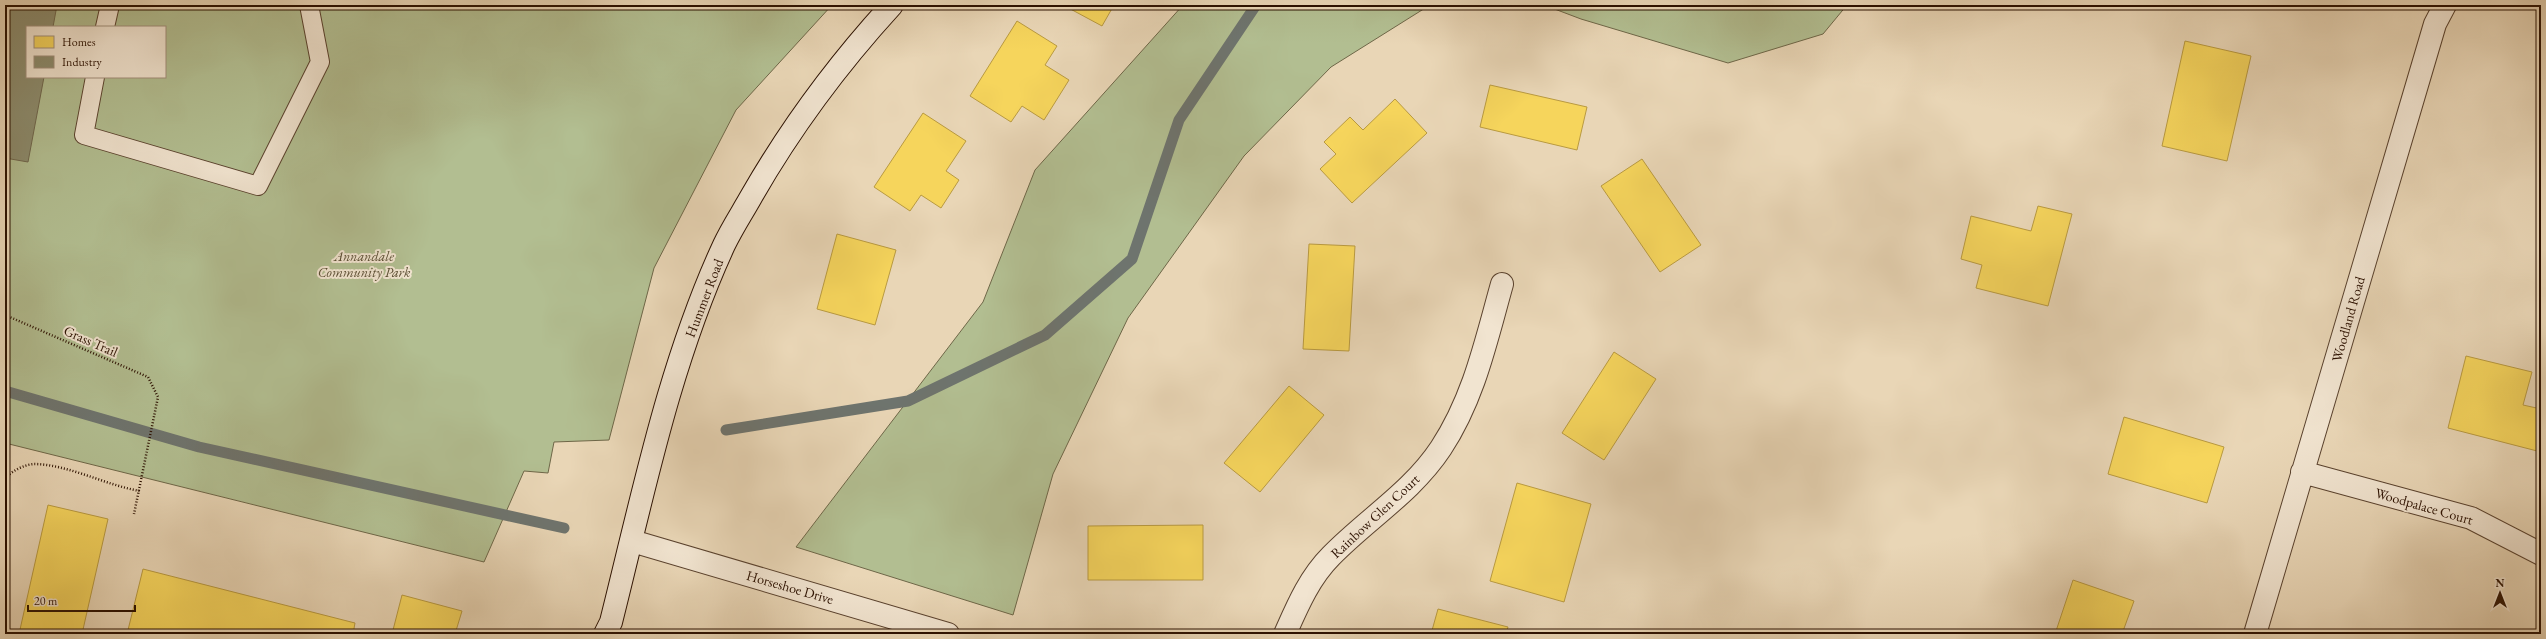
<svg xmlns="http://www.w3.org/2000/svg" width="2546" height="639" viewBox="0 0 2546 639" font-family="'EB Garamond',serif">
<rect width="100%" height="100%" fill="#e9d6b6"/>
<filter id="stains"><feTurbulence type="fractalNoise" baseFrequency=".005" numOctaves="4"/><feColorMatrix values="0 0 0 0 .2 0 0 0 0 .09 0 0 0 0 .02 0 0 0 .5 -.17"/></filter>
<radialGradient id="worn" r=".72"><stop offset=".6" stop-color="#630" stop-opacity="0"/><stop offset="1" stop-color="#630" stop-opacity=".3"/></radialGradient>
<path fill="#b2be91" stroke="#6e6748" fill-rule="evenodd" d="M5 5H832L736 110 654 268 609 440 554 442 548 473 524 471 484 562 5 443ZM27 27H165V77H27Z
M1183 5H1430L1331 67 1244 156 1128 318 1053 474 1013 615 796 547 983 302 1035 170Z
M1544 5H1847L1823 34 1728 63 1581 19Z"/>
<path fill="#f6d55c" stroke="#b99a40" d="M1063 5H1114L1102 26Z
M1017 21 1057 46 1045 65 1069 80 1044 120 1022 106 1011 122 970 96Z
M2185 41 2251 56 2227 161 2162 146Z
M1490 85 1587 107 1577 150 1480 127Z
M1395 99 1427 133 1352 203 1320 169 1336 154 1324 142 1350 117 1363 130Z
M923 113 966 141 946 171 959 180 941 208 921 195 910 211 874 187Z
M1642 159 1701 245 1660 272 1601 186Z
M2038 206 2072 214 2048 306 1976 288 1982 265 1961 259 1971 216 2031 231Z
M837 234 896 250 875 325 817 309Z
M1309 244 1355 246 1349 351 1303 349Z
M1614 352 1656 379 1604 460 1562 433Z
M2466 356 2532 372 2523 405 2541 409V452L2448 428Z
M1289 386 1324 415 1260 492 1224 463Z
M2124 417 2224 447 2207 503 2108 474Z
M1517 483 1591 504 1564 602 1490 581Z
M48 505 108 519 82 634H19Z
M1203 525V580H1088V526Z
M143 569 355 623 353 634H144L128 630Z
M2073 580 2134 601 2122 634H2055Z
M402 595 462 611 455 634H392Z
M1438 609 1508 627 1506 634H1431Z"/>
<path fill="#8c8c6e" stroke="#6f674d" d="M7 5H57L53 27H27V77H44L28 162 5 158Z"/>
<g fill="none" stroke-linecap="round" stroke-linejoin="round">
<path stroke="#6e746e" stroke-width="11" d="M5 391 199 447 564 528
M726 430 908 401 1045 335 1132 259 1179 120 1256 5"/>
<g stroke="#5a422e" stroke-width="20">
<path id="lane" d="M105 27 110 5
M95 77 84 135 258 186 320 62 309 5"/>
</g>
<g stroke="#5a422e" stroke-width="24">
<path id="street" d="M2302 472 2471 518 2541 554
M632 541 948 634
M1285 634C1297 607 1309 578 1331 556 1367 519 1412 492 1441 448 1474 398 1486 341 1502 284
M2255 634 2435 24 2445 5"/>
</g>
<g stroke="#2b1000" stroke-width="24">
<path id="secondary" d="M605 634 611 622C643 495 669 364 724 245 732 228 742 213 751 197 791 127 838 64 892 5"/>
</g>
<path stroke="#2b1000" stroke-width="2.5" stroke-dasharray="1 2" stroke-linecap="butt" d="M5 315 148 377 158 397 134 514
M5 478C12 471 25 464 35 464 70 465 105 485 140 491"/>
<use href="#lane" stroke="#f1e4d0" stroke-width="18"/>
<use href="#street" stroke="#f1e4d0" stroke-width="22"/>
<use href="#secondary" stroke="#f1e4d0" stroke-width="22"/>
</g>
<g text-anchor="middle" dominant-baseline="central" stroke-width="4" stroke-linejoin="round" paint-order="stroke">
<g font-size="14" font-style="italic" fill="#5a4d33" stroke="#f1e4d0">
<text x="364" y="256">Annandale<tspan x="364" dy="16">Community Park</tspan></text>
</g>
<g font-size="14" fill="#2b1000" stroke="#f1e4d0">
<text transform="translate(704 298) rotate(-69)">Hummer Road</text>
<text transform="translate(2348 319) rotate(-74)">Woodland Road</text>
<text transform="translate(91 341) rotate(24)">Grass Trail</text>
<text transform="translate(2424 506) rotate(16)">Woodpalace Court</text>
<text transform="translate(1375 516) rotate(-43)">Rainbow Glen Court</text>
<text transform="translate(790 587) rotate(16)">Horseshoe Drive</text>
</g>
</g>
<rect width="2546" height="639" fill="none" stroke="#e9d6b6" stroke-width="20"/>
<rect x="6" y="6" width="2534" height="627" fill="none" stroke="#2b1000" stroke-width="2"/>
<rect x="10" y="10" width="2526" height="619" fill="none" stroke="#2b1000"/>
<rect x="26" y="26" width="140" height="52" fill="#f1e4d0" stroke="#a28f7d"/>
<rect x="34" y="36" width="20" height="12" fill="#f6d55c" stroke="#a28f7d"/>
<text x="62" y="46" font-size="12" fill="#2b1000">Homes</text>
<rect x="34" y="56" width="20" height="12" fill="#8c8c6e" stroke="#a28f7d"/>
<text x="62" y="66" font-size="12" fill="#2b1000">Industry</text>
<g transform="translate(2500 593)" stroke="#f1e4d0" stroke-width="3" paint-order="stroke">
<path d="M0-3L7 15L0 10L-7 15Z" fill="#2b1000"/>
<text y="-6" font-size="11" font-weight="bold" text-anchor="middle" fill="#2b1000">N</text>
</g>
<path d="M28 605v6h107v-6" fill="none" stroke="#2b1000" stroke-width="2"/>
<text x="34" y="605" font-size="12" fill="#2b1000" stroke="#f1e4d0" stroke-width="3" paint-order="stroke">20 m</text>
<rect width="100%" height="100%" filter="url(#stains)"/>
<rect width="100%" height="100%" fill="url(#worn)"/>
</svg>
